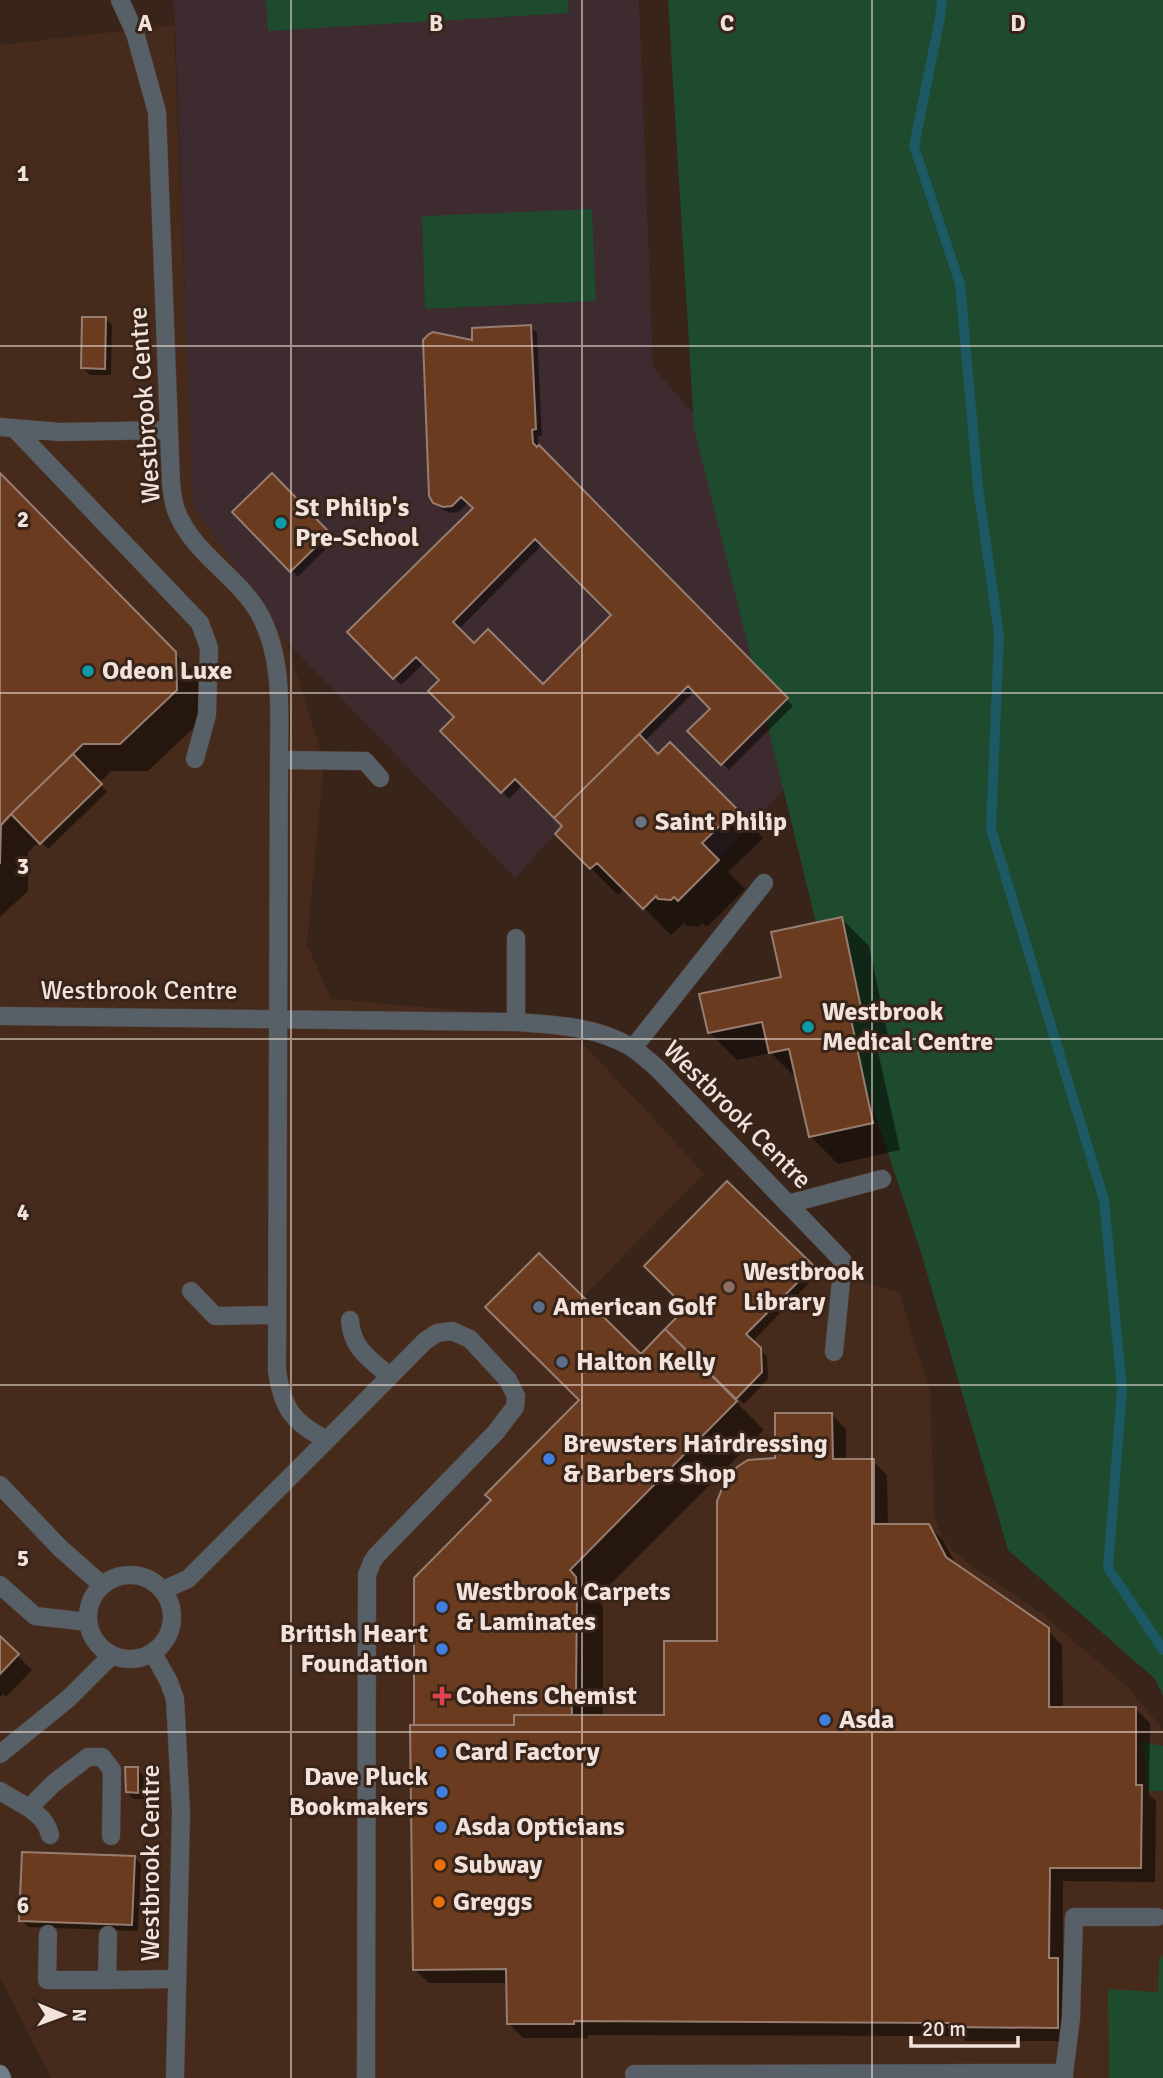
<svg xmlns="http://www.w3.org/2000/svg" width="1163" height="2078" viewBox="0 0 1163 2078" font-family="Signika,sans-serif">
<rect width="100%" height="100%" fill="#392419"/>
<path fill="#462b1c" d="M174 25 193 503 286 641 324 761 307 944 331 999 558 1019 644 1108 704 1174 583 1297 641 1354 665 1329 736 1399 761 1349 746 1334 814 1266 899 1293 930 1391 934 1509 936 1523 942 1536 952 1550 964 1560 1043 1615 1128 1687 1163 1730V2074L1161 2078H51L0 1977V45Z"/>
<path fill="#3e2b30" d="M174 0H639L653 367 759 489 820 750 719 860 702 843 736 809 670 742 658 754 554 818 562 826 515 878 286 641 193 504Z"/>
<path fill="#1e4a2d" d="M266 0H568L569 13 268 31Z
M668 0H1163V1696L1155 1679 1008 1550 922 1256 828 971 694 427Z
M592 209 596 301 425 309 422 216Z
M1143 1742 1163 1746V1791H1148Z
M1163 1955V2078H1109L1108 1989 1158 1992 1159 1960Z"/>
<path fill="#0007" fill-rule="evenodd" d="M105 318 112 325 111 375H90L83 368Z
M530 327 537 333 542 436H538V447L793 706 729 770 690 731 712 709 695 691 644 742 658 756 670 745 763 838 728 872 745 889 707 927 702 923 699 927 688 926 684 923 671 935 625 889 618 895 557 834 564 826 523 784 509 799 443 731 457 717 441 680 424 663 401 685 350 632 475 509 469 502 459 512 452 513 442 510 435 502 474 342ZM543 544 613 615 543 687 474 646 458 630Z
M0 475 203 682 204 718 148 771H111L99 783 107 792 48 849 40 841 28 852V891L0 917V828L13 815V810L0 823Z
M272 475 335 540 298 577 235 512Z
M842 919 869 946 888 1035 875 1038 900 1150 838 1164 810 1136 798 1080 771 1053 737 1060 709 1032 783 978Z
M727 1183 819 1273 752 1342 767 1357 768 1379 744 1404 668 1329 689 1308Z
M665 1331 764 1430 596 1599 603 1606V1717L666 1716 718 1643 776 1459 832 1415 846 1429V1461H873L887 1475 888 1525H928L943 1540 957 1566 1047 1630 1062 1645 1063 1709H1136L1150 1723 1149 1795 1156 1801 1155 1882 1063 1881V1966L1071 1974V2041H966L961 2036 588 2035V2038H523L508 2023V1983H429L414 1969 418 1727 641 1356Z
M0 1639 32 1670 6 1697 3 1694 0 1697Z
M137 1769 144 1776V1799H134L127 1792Z
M134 1857 141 1864 138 1931 28 1927 21 1920Z"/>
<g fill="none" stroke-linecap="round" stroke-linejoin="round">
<path stroke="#1d5964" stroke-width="10" d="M942 0 940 18 914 146 960 284 978 487 999 635 991 829 1104 1200 1122 1389 1108 1568 1163 1650"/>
</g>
<path fill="#6b3b20" stroke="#977d70" stroke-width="2" fill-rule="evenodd" d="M82 317H106L105 369 81 368Z
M531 325 536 429 532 430 533 443 537 447 539 445 788 698 721 765 687 731 710 709 688 686 554 818 515 779 501 793 440 731 454 717 428 691 439 680 416 657 393 679 347 632 473 508 461 497 452 506 443 507 433 503 429 496 423 340 429 334 433 332 472 340V328ZM535 539 611 615 543 684 488 629 474 643 453 622Z
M0 473 176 652 177 690 120 744H83L11 814 1 825 0 864Z
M272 473 330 533 290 572 232 512Z
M639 734 658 754 670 742 737 809 702 843 719 860 678 901 674 897 671 900 658 899 656 896 643 909 597 863 590 869 555 834 562 826 554 818Z
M73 754 102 784 40 844 11 814Z
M842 917 861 1008 849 1010 873 1123 809 1137 789 1049 769 1053 762 1022 708 1033 699 994 781 977 771 932Z
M727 1181 814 1266 746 1334 761 1348 762 1372 736 1399 665 1329 686 1308 644 1266Z
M539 1253 641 1354 665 1329 737 1401 570 1570 576 1577 577 1590 576 1693H571L572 1715H514V1725H414V1578L491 1500 485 1495 579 1400 485 1307Z
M775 1413H832L833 1459H874V1524H929L946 1557 1049 1628V1707H1136V1785H1142L1141 1868H1050L1049 1958H1058V2028L949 2027 950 2023 574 2021V2024H507L506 1969 413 1970 410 1725H514V1715H664V1641H717V1501L726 1479 737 1467 748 1460 775 1458Z
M0 1636 19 1654 0 1674Z
M125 1767H138V1793L126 1792Z
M22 1852 135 1856 132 1925 19 1921Z"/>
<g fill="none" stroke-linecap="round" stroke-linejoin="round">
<g stroke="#533f34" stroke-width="19">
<path id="lane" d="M0 427 60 432 169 430
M14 428 200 623 209 648 207 715 195 759
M279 760 365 761 380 778
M516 938V1022
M633 1048 764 883
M788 1204 882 1179
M191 1291 215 1316 276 1315
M350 1320C351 1347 370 1360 390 1376
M327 1440 425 1341 437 1333 452 1331 470 1339 508 1380 516 1396 515 1407 496 1432 376 1556 372 1562 367 1575 366 2078
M0 1485 60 1548 102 1585
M0 1585 35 1616 88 1622
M0 1791 29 1808 54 1783 88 1757H102L112 1770 111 1836
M29 1808C40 1816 47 1822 50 1835
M48 1934 47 1980H107
M108 1935 107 1980 177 1979
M1064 2073 1071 2018 1074 1917H1157
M634 2074 1064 2073V2078"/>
</g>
<g stroke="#533f34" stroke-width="19">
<path id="street" d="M120 0 135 33 157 112 171 483C172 492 173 501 176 510 192 553 236 574 259 613 284 658 279 711 279 760L277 1370C282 1408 293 1423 327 1440L188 1579 163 1590
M0 1016 516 1022C557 1025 595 1026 631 1047 640 1053 649 1061 657 1068L843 1261 834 1352
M88 1617a42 42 0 1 1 84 0a42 42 0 1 1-84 0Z
M153 1653 169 1682 175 1699 181 1812 175 2078
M0 1754 69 1698 111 1656"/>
</g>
<g stroke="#533f34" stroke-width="19">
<path id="secondary" d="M0 2074 2 2078"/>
</g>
<use href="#lane" stroke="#575f67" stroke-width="18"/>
<use href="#street" stroke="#575f67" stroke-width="18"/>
<use href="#secondary" stroke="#707d8a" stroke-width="18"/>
</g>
<path fill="none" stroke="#f1e3dc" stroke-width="2" stroke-opacity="0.55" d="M291 0V2078M582 0V2078M872 0V2078M0 346H1163M0 693H1163M0 1039H1163M0 1385H1163M0 1732H1163"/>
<g fill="#0f9aa8" stroke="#392419" stroke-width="2.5">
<circle cx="281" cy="523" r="7"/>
<circle cx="88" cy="671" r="7"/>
<circle cx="808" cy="1027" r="7"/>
</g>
<circle fill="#6b7280" stroke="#392419" stroke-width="2.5" cx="641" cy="822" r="7"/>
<circle fill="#8d6e63" stroke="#392419" stroke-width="2.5" cx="729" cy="1287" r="7"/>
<g fill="#5c6f8a" stroke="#392419" stroke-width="2.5">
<circle cx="539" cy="1307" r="7"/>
<circle cx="562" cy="1362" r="7"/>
</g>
<g fill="#3f7fe0" stroke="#392419" stroke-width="2.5">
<circle cx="549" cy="1459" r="7"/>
<circle cx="442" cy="1607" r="7"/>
<circle cx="442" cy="1649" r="7"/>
<circle cx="825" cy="1720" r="7"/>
<circle cx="441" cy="1752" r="7"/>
<circle cx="442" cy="1792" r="7"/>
<circle cx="441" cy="1827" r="7"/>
</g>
<path fill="#e0444e" stroke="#392419" stroke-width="2.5" d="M438.5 1685.5h7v7h7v7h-7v7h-7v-7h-7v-7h7z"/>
<g fill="#e8710a" stroke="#392419" stroke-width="2.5">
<circle cx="440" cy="1865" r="7"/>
<circle cx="439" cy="1902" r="7"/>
</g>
<g text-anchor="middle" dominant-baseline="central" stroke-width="6" stroke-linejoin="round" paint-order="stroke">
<g font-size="26" fill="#f1e3dc" stroke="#392419">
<text transform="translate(145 405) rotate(-94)">Westbrook Centre</text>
<text x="139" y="991">Westbrook Centre</text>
<text transform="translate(737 1115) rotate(45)">Westbrook Centre</text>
<text transform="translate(151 1863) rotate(-90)">Westbrook Centre</text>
</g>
<g font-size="26" font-weight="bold" fill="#f1e3dc" stroke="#392419" text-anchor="start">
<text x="295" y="508">St Philip's<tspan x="295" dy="30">Pre-School</tspan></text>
<text x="102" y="671">Odeon Luxe</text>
<text x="655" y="822">Saint Philip</text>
<text x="822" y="1012">Westbrook<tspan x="822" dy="30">Medical Centre</tspan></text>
<text x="743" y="1272">Westbrook<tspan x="743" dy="30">Library</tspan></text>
<text x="553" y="1307">American Golf</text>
<text x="576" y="1362">Halton Kelly</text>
<text x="563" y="1444">Brewsters Hairdressing<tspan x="563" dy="30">&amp; Barbers Shop</tspan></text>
<text x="456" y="1592">Westbrook Carpets<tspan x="456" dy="30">&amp; Laminates</tspan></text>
<text x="428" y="1634" text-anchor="end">British Heart<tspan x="428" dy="30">Foundation</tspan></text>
<text x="456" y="1696">Cohens Chemist</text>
<text x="839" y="1720">Asda</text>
<text x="455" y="1752">Card Factory</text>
<text x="428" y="1777" text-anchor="end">Dave Pluck<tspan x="428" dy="30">Bookmakers</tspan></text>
<text x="455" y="1827">Asda Opticians</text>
<text x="454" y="1865">Subway</text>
<text x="453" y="1902">Greggs</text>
</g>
</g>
<g font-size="23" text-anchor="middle" font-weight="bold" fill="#f1e3dc" stroke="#392419" stroke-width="6" stroke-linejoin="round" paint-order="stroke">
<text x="145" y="31">A</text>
<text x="436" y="31">B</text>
<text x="727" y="31">C</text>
<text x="1018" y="31">D</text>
<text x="23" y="181">1</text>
<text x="23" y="527">2</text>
<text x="23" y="874">3</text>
<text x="23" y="1220">4</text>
<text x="23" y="1566">5</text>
<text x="23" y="1913">6</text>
</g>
<g transform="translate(63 2015) rotate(91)" stroke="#392419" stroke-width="5" paint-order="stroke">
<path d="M0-5L12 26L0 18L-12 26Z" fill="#f1e3dc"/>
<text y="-10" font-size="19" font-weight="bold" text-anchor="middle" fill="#f1e3dc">N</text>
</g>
<path d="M911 2036v10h107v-10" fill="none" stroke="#f1e3dc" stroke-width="3.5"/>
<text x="922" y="2036" font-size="21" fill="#f1e3dc" stroke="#392419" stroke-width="5" paint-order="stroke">20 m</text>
</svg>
